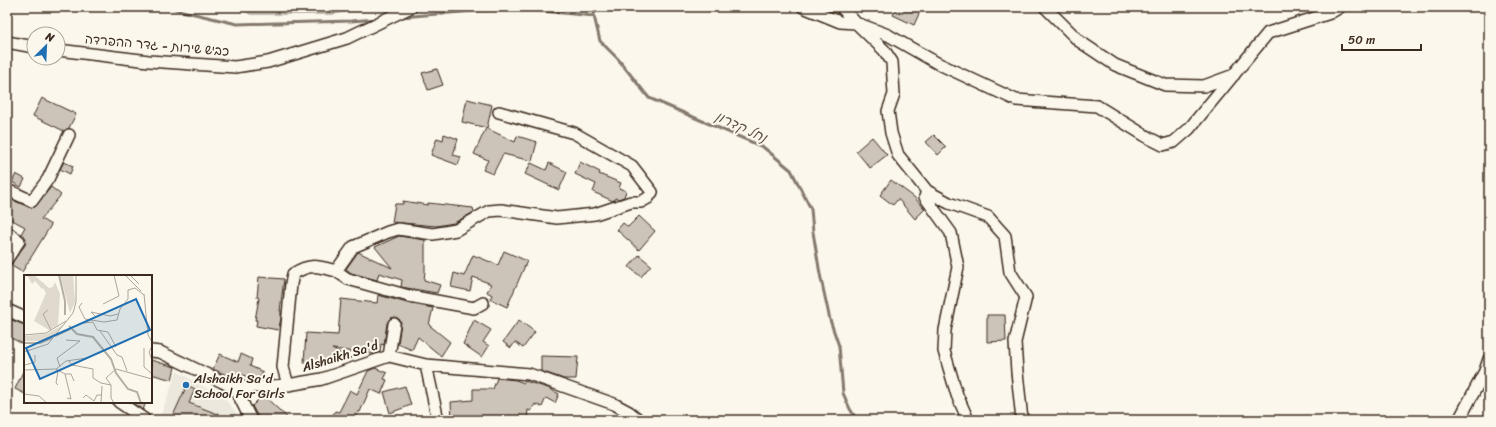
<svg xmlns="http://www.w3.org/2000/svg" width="1496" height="427" viewBox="0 0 1496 427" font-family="Sriracha,'Playpen Sans Hebrew',sans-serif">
<rect width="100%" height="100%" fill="#fbf7ec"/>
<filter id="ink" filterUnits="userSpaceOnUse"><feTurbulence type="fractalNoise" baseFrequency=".025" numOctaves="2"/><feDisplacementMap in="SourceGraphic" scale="8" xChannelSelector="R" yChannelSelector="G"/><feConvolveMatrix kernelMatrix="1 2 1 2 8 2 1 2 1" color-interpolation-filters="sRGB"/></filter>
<g filter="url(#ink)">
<path fill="#ede8dd" d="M177 371 225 399 242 420H159Z"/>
<path fill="#dfd9ce" stroke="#8d8276" d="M240 7H374L332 14H250Z"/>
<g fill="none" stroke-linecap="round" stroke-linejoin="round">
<path stroke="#85796d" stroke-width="3" d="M169 7 186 12 237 24 351 21 377 19
M595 7 594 16 600 41 618 59 649 98 763 147 791 170 811 209 813 232 820 274 830 320 839 346 843 393 850 409 857 420
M401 17 510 8 594 16"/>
</g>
<path fill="#ccc4b9" stroke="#3b2a1e" d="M897 7H922L914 25 893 15Z
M437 69 443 85 428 90 422 73Z
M42 98 76 114 69 128 64 131 33 116Z
M467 99 492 105 487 128 462 122Z
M486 128 515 142 517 136 537 142 532 161 503 154 493 174 483 170 488 160 474 154Z
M444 134 458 139 453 155 461 157 458 165 431 155 437 138 443 140Z
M934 135 946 147 938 155 926 142Z
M872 137 887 155 870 168 856 151Z
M64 162 73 166 70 174 60 169Z
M580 162 600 172 599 174 621 183 619 188 626 191 624 197 618 199 615 198 613 201 593 192 596 184 575 174Z
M531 163 546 170 549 163 567 172 559 190 525 174Z
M16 174 25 179 21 187 12 182Z
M891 180 914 197 925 209 915 219 898 199 893 205 880 195Z
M51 187 61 195 41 219 51 225 22 272 10 265 25 245 26 238 21 234 25 227 7 217V204L10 199 29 207H35Z
M403 201 428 205V203L473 208 474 212 454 223 436 226 392 222 395 204H403Z
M639 216 655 231 639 250 617 230 623 223 628 227Z
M399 236 425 240V271L424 280 440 285 437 293 401 287 402 280 379 273 377 280 351 273 346 269 358 252 392 268 375 247Z
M504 251 527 261 507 307 490 299 492 295 487 292 491 284 473 277 470 291 451 287 454 273 464 276 473 255 498 265Z
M639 255 651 265 641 277 629 267Z
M259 277 284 279 280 311H281V319L278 330 256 326 257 320H255L259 298 257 297Z
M378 295 407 303 433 308 429 325 450 342 441 356 418 337 412 350 398 344 401 322 399 319 395 317 391 318 387 323 384 345 381 344 380 352 373 354 332 349 352 358 330 361V364L304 363 306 333 338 335 341 299 377 303Z
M987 315H1005L1006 341 987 342Z
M9 319 25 325V345L7 336V323Z
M474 320 491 330 483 342 489 346 482 357 463 344Z
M519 320 535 332 523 348 515 342 511 348 503 342Z
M220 354 238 362 241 354 252 359 250 366 263 372 259 380H254L241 374 238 380 213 369Z
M541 356 578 357 576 379H564L541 371Z
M151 360 175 367 172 380 151 374Z
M25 367V394L15 389Z
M375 368 387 373 384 379 387 380 381 394 370 389 360 412H358L355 420H356H330L335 411 339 412 350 390 357 394 368 371Z
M497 378 516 380 524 383 525 381 548 388 559 394 555 403 546 398 542 407 535 404 531 411 528 410 527 420H452L451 402 473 400V389H493Z
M187 385 195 389 189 403 233 420H171Z
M405 386 411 405 390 413 384 392Z
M263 395 290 420H261L257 415 252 406Z
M131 402H146L143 410Z"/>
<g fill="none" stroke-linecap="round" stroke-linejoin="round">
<g stroke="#3b2a1e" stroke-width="14">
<path id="minor" d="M803 7 840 22 856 23 884 50 892 62 894 94 888 111 891 133 898 155 927 191 949 203 988 217 1005 236 1010 272 1026 297 1015 342 1017 372 1022 420
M841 7 856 23 888 35 937 63 1016 100 1097 106 1149 138 1163 145 1174 142 1189 129 1268 33 1330 13 1340 7
M1045 7 1079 41 1115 65 1165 85 1204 86 1234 75
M7 42 34 47
M58 50 149 61 235 67 268 62 347 38 411 7
M927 191 925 197 951 233 958 267 945 330 944 351 957 395 968 420
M7 192H12L32 201 48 179 69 135
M7 232 19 241 7 259
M336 271 348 279 409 296 474 308 483 303
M7 310 25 318
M151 351 160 352 235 388 288 385 322 379 389 356 426 365 529 374 614 404 629 412 638 419
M389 356 394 324
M426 365 438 420
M288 385 283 367 291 284 293 274C310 263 318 266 336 271L353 247 388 232 398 229 433 234 456 230 489 211 501 210 557 218 595 214 631 202H641L648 198 652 192 632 166 574 133 499 112
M235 388 251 420
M119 402 144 419
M1459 420 1485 371 1489 359"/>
</g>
<use href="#minor" stroke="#fbf7ec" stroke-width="11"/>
</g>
</g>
<circle fill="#1f6fb2" stroke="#fbf7ec" stroke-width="1.5" cx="186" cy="385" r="4"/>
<g text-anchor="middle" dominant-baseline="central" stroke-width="4" stroke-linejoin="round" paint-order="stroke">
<g font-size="13" fill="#3b2a1e" stroke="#fbf7ec">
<text transform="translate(157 45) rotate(5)">כביש שירות - גדר ההפרדה</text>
<text transform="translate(340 356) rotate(-17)">Alshaikh Sa'd</text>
</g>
<g font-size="13" fill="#3b2a1e" stroke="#fbf7ec" text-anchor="start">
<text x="194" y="378">Alshaikh Sa'd<tspan x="194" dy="15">School For Girls</tspan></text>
</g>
<g font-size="14" font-style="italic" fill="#605246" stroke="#fbf7ec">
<text transform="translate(741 127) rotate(25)">נחל קדרון</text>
</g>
</g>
<g transform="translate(24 275)">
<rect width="128" height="128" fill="#fbf7ec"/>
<path d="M3 0H10L25 13 29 12 31 7 36 19 34 50 25 55 10 46 22 18 19 13H22H19L18 14 11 6 8 9ZM36 0H49L51 27 46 38ZM39 50 30 61 21 66H0V61L22 59Z" fill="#dfd9ce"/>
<path fill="none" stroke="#b6aea2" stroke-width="2" d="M35 0 41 26V40M45 51 53 59 69 62 87 84 92 98 104 114 113 117 117 128M31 61 46 54M0 68H16L28 63"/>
<path fill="none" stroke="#aea59a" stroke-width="1" d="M101 0 117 16M106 0 115 9M120 19 124 60 128 67M58 28 55 32 61 44 80 47 93 45 96 34 104 24V15L111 13 120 20M79 29 95 21 90 0M24 35 19 39 27 55M71 41 67 37 86 41 94 39M59 48 69 47 73 55 84 57 92 72M76 56 93 80 98 82 103 96M0 60 22 58 42 46M128 71 125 77 128 85M120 73V92L128 99M0 77 24 69 49 38 52 27V0M45 86 48 90 69 94V103L77 108 87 110 82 103 92 94 128 104M1 90 11 87V80M36 92 33 83 56 66 42 65M32 94 41 99 47 124 43 123M0 95 32 94 42 86 63 83M41 99H47L50 106M34 110 32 108 34 96M87 110V123L90 128M0 119 15 121 23 128M59 123 62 120 70 126 73 120H78M77 128 78 111"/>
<path fill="#1f6fb2" fill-opacity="0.15" stroke="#1f6fb2" stroke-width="2" d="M112 24 126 55 16 104 2 73Z"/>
<rect width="128" height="128" fill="none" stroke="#3b2a1e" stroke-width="2"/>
</g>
<rect width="1496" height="427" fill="none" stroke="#fbf7ec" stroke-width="24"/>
<rect x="12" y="12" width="1472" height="403" fill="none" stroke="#3b2a1e" stroke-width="1.5" filter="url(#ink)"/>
<g transform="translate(46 46) rotate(24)"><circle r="19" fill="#fbf7ec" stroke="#aea59a"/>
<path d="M0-3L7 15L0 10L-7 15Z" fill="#1f6fb2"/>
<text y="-6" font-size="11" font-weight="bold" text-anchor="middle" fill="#3b2a1e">N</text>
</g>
<path d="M1342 44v6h79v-6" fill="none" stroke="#3b2a1e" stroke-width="2"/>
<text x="1348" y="44" font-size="12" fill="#3b2a1e" stroke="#fbf7ec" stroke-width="3" paint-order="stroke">50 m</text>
</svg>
